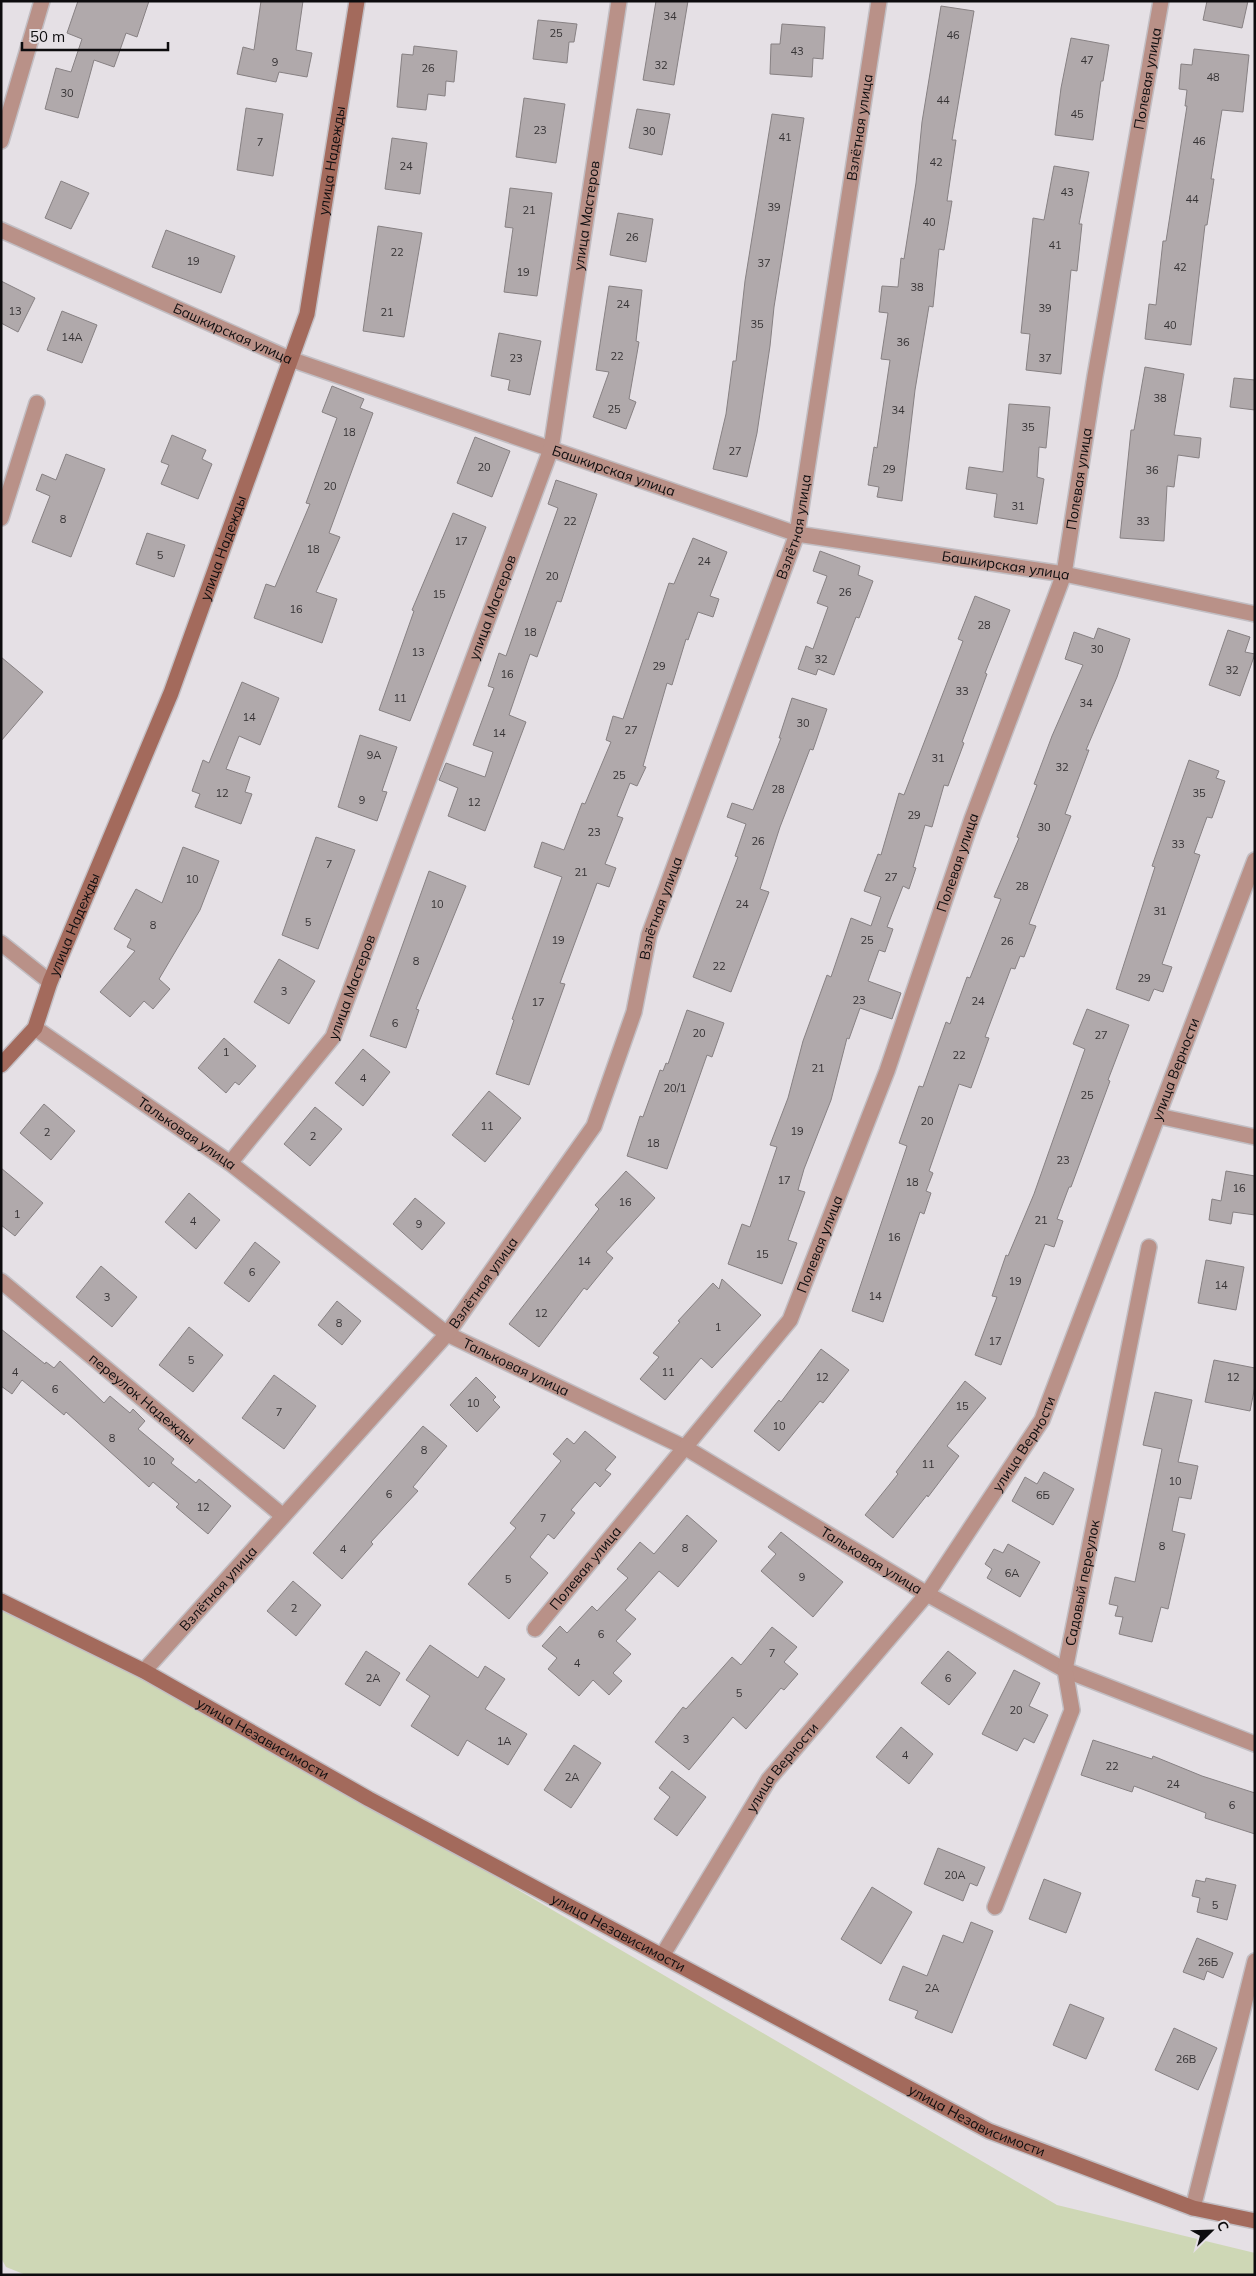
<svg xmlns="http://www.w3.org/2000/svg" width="1256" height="2276" viewBox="0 0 1256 2276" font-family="Mulish,sans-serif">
<rect width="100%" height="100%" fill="#e5e0e5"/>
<path fill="#ced7b5" d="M1 1608 144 1671 1057 2205 1255 2253V2275H26L6 2267 1 2258Z"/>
<path fill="#b0a9ab" stroke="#878183" d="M78 1H149L137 37 126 33 114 67 94 60 78 118 45 109 56 68 71 72 82 39 67 33Z
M261 1H303L296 50 312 53 307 77 279 72 276 82 237 74 243 47 254 50Z
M656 1H688L674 85 643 80Z
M1207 1H1248L1242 28 1203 20Z
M941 6 974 11 952 140H956L947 201H952L944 250 939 249 933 307 929 306 915 390 902 501 877 497 879 487 868 485 874 447 877 448 890 360 881 359 888 313 879 312 882 286 898 287 901 258 904 259 916 183 922 122Z
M538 20 577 24 574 42H569L567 63 533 59Z
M782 24 825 27 823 59 813 58 812 77 770 74 771 44H780Z
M1071 38 1109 45 1103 81H1101L1093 140 1055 135 1061 88Z
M414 46 457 51 454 82 446 81 445 96 428 94 426 110 397 107 402 54 413 55Z
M1194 49 1249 55 1243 112 1222 110 1211 179H1214L1207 225H1205L1191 345 1145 339 1149 304 1156 305 1163 241H1166L1187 106H1185L1187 90 1179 89 1181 64 1192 65Z
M524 98 565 104 556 163 516 157Z
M246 108 283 114 273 176 237 170Z
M637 109 670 114 662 155 629 148Z
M772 114 804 118 774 307 770 346 757 433 747 477 713 469 726 414 733 361H736L745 281Z
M392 138 427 143 420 194 385 189Z
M1054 166 1089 172 1079 224H1082L1077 271 1071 270 1061 374 1026 370 1030 334 1021 333 1033 218 1044 220Z
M61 181 89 193 71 229 45 218Z
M510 188 552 193 537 296 504 292 513 228 505 227Z
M618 213 653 219 646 262 610 255Z
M378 226 422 233 404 337 363 331Z
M166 230 235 256 221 293 152 267Z
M1 281 35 298 18 332 1 323Z
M609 286 642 290 636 341 639 342 629 399 636 402 626 429 593 417 609 372 596 370Z
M62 311 97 325 82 363 47 350Z
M499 333 541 341 530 395 508 390 510 380 491 376Z
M1145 367 1184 374 1174 435 1201 438 1199 458 1178 455 1174 487 1167 486 1164 541 1120 538 1131 430H1134Z
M1234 378 1255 380V410L1230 407Z
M332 386 364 399 360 408 373 413 329 533 340 537 316 592 337 599 322 643 254 618 266 584 275 587 310 504 306 503 337 418 322 412Z
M1009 404 1050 407 1046 448 1039 447 1037 477 1044 479 1037 524 994 517 997 494 966 489 969 467 1003 472Z
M172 435 206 450 202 459 212 464 198 499 161 484 169 465 161 462Z
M475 437 510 451 492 497 457 483Z
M66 454 105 469 71 557 32 542 50 496 36 490 42 474 56 480Z
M556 480 597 494 561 602 557 601 537 657 530 654 509 715 526 722 485 831 448 816 458 788 439 780 446 763 485 777 493 752 473 745 494 688 488 686 499 653 506 656 558 508 548 504Z
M453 513 486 527 410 721 379 710 414 611 412 610Z
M147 533 185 545 174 577 136 564Z
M693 538 727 552 710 596 719 599 713 617 698 612 688 640 686 639 672 685 667 683 643 766 646 767 637 786 630 783 617 816 623 818 605 864 616 868 609 887 597 883 560 983 565 984 529 1085 496 1074 514 1020 512 1019 562 877 534 867 542 842 564 850 582 803 585 804 611 742 606 740 613 716 623 719 669 583 674 584Z
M820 551 860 566 858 575 873 581 859 618 856 617 834 675 818 669 816 675 798 669 806 646 813 649 828 607 817 603 827 576 813 571Z
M975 596 1010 610 985 673 987 674 962 742 964 743 948 786 944 785 932 827 925 825 913 867 916 868 909 889 903 886 887 927 893 929 885 952 879 950 868 981 901 993 892 1019 860 1008 849 1039 847 1038 831 1100 804 1169 798 1190 805 1192 788 1240 797 1243 782 1284 728 1264 742 1224 750 1227 777 1147 770 1145 788 1098 803 1041 827 975 831 977 851 918 871 926 881 897 864 891 878 854 881 855 899 793 904 795 963 641 958 639Z
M1098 628 1130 639 1117 677 1086 750H1089L1065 814 1071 816 1029 924 1036 926 1024 957 1020 956 1015 969 1011 968 985 1037 989 1038 971 1088 959 1084 929 1171 933 1173 926 1191 931 1193 924 1214 920 1212 883 1322 852 1311 907 1146 899 1143 919 1086 923 1087 946 1022 950 1024 967 977 970 978 1001 899 994 897 1019 838 1017 837 1037 785 1034 784 1052 736 1083 665 1065 659 1074 632 1094 639Z
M1228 630 1250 637 1245 652 1255 654 1240 696 1209 685Z
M1 657 43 692 1 741Z
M242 682 279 698 260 745 239 736 226 769 250 777 245 792 252 794 241 824 195 807 200 794 192 791 203 760 209 763Z
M792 698 827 709 813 750 810 749 780 827 760 889 769 892 731 992 693 977 738 857 735 856 746 824 727 817 732 803 753 810 781 738H779Z
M360 735 397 747 382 791 387 792 377 821 338 807Z
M1189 760 1219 771 1216 778 1225 781 1212 818 1207 817 1194 853 1200 855 1162 964 1172 967 1163 992 1154 989 1149 1001 1116 989 1155 867 1152 866Z
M316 837 355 850 318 949 282 935Z
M183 847 219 861 200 910 159 979 170 989 153 1009 144 1001 130 1017 100 992 135 951 127 947 131 939 114 929 136 889 162 903Z
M429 871 466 886 416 1009 419 1010 406 1048 370 1036Z
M279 959 315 981 289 1024 254 1002Z
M1087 1009 1129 1025 1108 1080 1110 1081 1071 1187H1069L1057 1219 1063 1221 1054 1247 1045 1244 1001 1365 975 1355 997 1297 992 1296 1006 1255 1008 1256 1034 1194 1085 1049 1073 1044Z
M687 1010 724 1023 712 1057 707 1055 667 1169 627 1156 640 1116 643 1117 660 1070 663 1071 666 1063 668 1064Z
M224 1038 256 1066 239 1085 235 1082 226 1093 198 1068Z
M363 1049 390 1072 363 1106 335 1083Z
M489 1091 521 1118 485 1162 452 1135Z
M44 1104 75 1131 51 1160 20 1133Z
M315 1107 342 1129 310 1166 284 1144Z
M1 1168 43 1203 15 1236 1 1225Z
M626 1171 655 1198 606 1252 613 1258 587 1290 584 1288 539 1347 509 1324 599 1209 595 1205Z
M1226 1171 1255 1176V1215L1233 1212 1231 1224 1209 1220 1212 1199 1221 1201Z
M189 1193 220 1220 196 1249 165 1222Z
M415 1198 445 1223 422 1250 393 1224Z
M255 1242 280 1262 249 1302 224 1283Z
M1206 1260 1244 1267 1236 1310 1198 1303Z
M101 1266 137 1297 112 1327 76 1297Z
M722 1279 761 1315 712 1368 701 1358 665 1400 640 1379 659 1357 653 1353 680 1322 678 1321 713 1283 719 1289Z
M337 1301 361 1321 342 1345 318 1325Z
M189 1327 223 1355 193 1392 159 1365Z
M1 1329 45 1364 46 1362 54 1368 60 1361 104 1403 110 1396 130 1413 133 1409 145 1421 138 1429 174 1459 171 1463 196 1483 199 1479 231 1506 208 1534 176 1507 179 1504 153 1482 149 1487 66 1412 64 1415 22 1380 12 1394 1 1386Z
M821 1349 849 1370 823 1403 820 1401 779 1451 754 1431 779 1400 781 1402Z
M1214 1360 1255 1368V1386L1250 1411 1205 1402Z
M274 1375 316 1406 284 1449 242 1418Z
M476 1377 496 1397 493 1400 500 1407 477 1432 450 1405Z
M965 1381 986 1398 947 1446 959 1456 928 1497 927 1495 893 1538 865 1515 898 1474 896 1472Z
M1155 1392 1192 1400 1178 1462 1198 1466 1191 1499 1179 1497 1172 1531 1185 1534 1168 1609 1161 1607 1152 1642 1119 1634 1123 1617 1115 1616 1118 1606 1109 1604 1115 1577 1135 1582 1162 1449 1143 1445Z
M423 1426 447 1446 413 1487 418 1491 371 1542 373 1544 342 1579 313 1553Z
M585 1431 616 1457 605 1470 611 1474 600 1487 595 1482 571 1510 575 1513 554 1539 548 1534 530 1557 548 1573 509 1619 468 1584 516 1528 510 1523 561 1461 553 1454 567 1438 574 1444Z
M1044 1472 1074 1489 1053 1525 1012 1501 1025 1477 1037 1484Z
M687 1515 717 1541 678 1587 659 1571 625 1610 636 1619 616 1641 631 1654 613 1673 622 1681 609 1695 593 1680 579 1696 548 1669 557 1658 542 1646 560 1626 567 1633 592 1606 597 1611 628 1578 617 1569 640 1542 654 1554Z
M781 1532 843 1582 813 1617 761 1571 776 1554 768 1547Z
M1008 1544 1040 1562 1020 1597 987 1578 992 1569 985 1564 994 1549 1003 1553Z
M293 1581 321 1605 296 1636 267 1611Z
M772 1627 797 1647 784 1662 798 1674 784 1690 781 1688 746 1729 733 1717 689 1770 655 1742 683 1707 686 1709 732 1657 741 1665Z
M430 1645 478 1678 485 1666 505 1679 485 1709 527 1734 508 1765 467 1740 458 1756 411 1726 430 1696 406 1680Z
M366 1651 400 1673 380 1706 345 1684Z
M948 1651 976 1673 949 1705 921 1683Z
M1014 1670 1040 1683 1029 1706 1048 1715 1034 1743 1024 1738 1017 1751 982 1734Z
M901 1727 933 1754 909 1784 876 1757Z
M1093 1740 1152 1759 1153 1756 1202 1776 1255 1793V1834L1205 1818 1206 1813 1134 1786 1132 1792 1081 1775Z
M574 1745 601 1763 571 1808 544 1790Z
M672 1771 706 1797 677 1836 654 1819 670 1797 659 1788Z
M938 1848 985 1867 977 1886 970 1883 963 1901 924 1884Z
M1206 1878 1236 1885 1227 1920 1197 1912 1200 1898 1192 1896 1196 1880 1205 1882Z
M1044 1879 1081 1893 1066 1933 1029 1919Z
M872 1887 912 1912 881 1964 841 1939Z
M971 1922 993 1931 952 2033 915 2018 918 2011 889 2000 903 1966 927 1976 943 1935 963 1943Z
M1197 1938 1233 1953 1223 1978 1207 1971 1204 1980 1183 1972Z
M1070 2004 1104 2018 1086 2059 1053 2045Z
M1174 2028 1217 2048 1198 2090 1155 2070Z"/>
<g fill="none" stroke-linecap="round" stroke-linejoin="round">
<g stroke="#c2bec3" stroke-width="18">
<g id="street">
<path d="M1 141 42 1"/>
<path id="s1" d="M1 230 290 359 797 534 1064 574 1255 614"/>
<path d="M1 518 37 403"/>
<path d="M1 943 50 982"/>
<path id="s2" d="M35 1028 230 1163 447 1334 686 1448 927 1594 1065 1670 1255 1744"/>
<path d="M1158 1116 1255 1137"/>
<path id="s3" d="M230 1163 333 1037 551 449 619 1"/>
<path id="s4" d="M1 1281 283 1516"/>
<path id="s5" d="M535 1629 790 1320 887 1071 972 819 1064 574 1095 376 1161 1"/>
<path id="s6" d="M144 1671 447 1334 594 1126 634 1012 649 935 797 534 879 1"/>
<path id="s7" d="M995 1907 1072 1710 1065 1670 1149 1247"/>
<path id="s8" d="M662 1956 769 1779 927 1594 1042 1420 1255 860"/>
<path d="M1193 2208 1255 1961"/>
</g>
</g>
<g stroke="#c2bec3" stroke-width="18">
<g id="secondary">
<path id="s9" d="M1 1065 35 1028 50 982 171 693 307 314 357 1"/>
<path id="s10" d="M1 1601 144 1671 369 1799 989 2131 1193 2208 1255 2221"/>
</g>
</g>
<use href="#street" stroke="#b99188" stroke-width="15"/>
<use href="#secondary" stroke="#a36a5c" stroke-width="15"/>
</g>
<g text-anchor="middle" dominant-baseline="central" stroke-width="5" stroke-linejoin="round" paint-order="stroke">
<g font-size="11" fill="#363335">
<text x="670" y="16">34</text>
<text x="556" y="33">25</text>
<text x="953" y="35">46</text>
<text x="797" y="51">43</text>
<text x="1087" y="60">47</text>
<text x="275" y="62">9</text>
<text x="661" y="65">32</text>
<text x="428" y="68">26</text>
<text x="1213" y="77">48</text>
<text x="67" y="93">30</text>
<text x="943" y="100">44</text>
<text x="1077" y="114">45</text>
<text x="540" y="130">23</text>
<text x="649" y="131">30</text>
<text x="785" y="137">41</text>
<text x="1199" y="141">46</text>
<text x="260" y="142">7</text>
<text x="936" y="162">42</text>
<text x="406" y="166">24</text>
<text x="1067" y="192">43</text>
<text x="1192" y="199">44</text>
<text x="774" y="207">39</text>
<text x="529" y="210">21</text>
<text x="929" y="222">40</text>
<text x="632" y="237">26</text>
<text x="1055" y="245">41</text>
<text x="397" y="252">22</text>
<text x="193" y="261">19</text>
<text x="764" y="263">37</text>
<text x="1180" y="267">42</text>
<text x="523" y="272">19</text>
<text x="917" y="287">38</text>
<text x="623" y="304">24</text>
<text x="1045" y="308">39</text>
<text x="15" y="311">13</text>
<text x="387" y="312">21</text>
<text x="757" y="324">35</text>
<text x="1170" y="325">40</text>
<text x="72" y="337">14А</text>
<text x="903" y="342">36</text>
<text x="617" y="356">22</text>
<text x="516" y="358">23</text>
<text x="1045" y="358">37</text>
<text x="1160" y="398">38</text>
<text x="614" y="409">25</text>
<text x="898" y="410">34</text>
<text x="1028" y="427">35</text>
<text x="349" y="432">18</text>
<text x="735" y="451">27</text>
<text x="484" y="467">20</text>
<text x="889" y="469">29</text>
<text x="1152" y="470">36</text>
<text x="330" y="486">20</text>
<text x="1018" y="506">31</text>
<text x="63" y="519">8</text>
<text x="570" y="521">22</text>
<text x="1143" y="521">33</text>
<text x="461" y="541">17</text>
<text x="313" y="549">18</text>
<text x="160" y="555">5</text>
<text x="704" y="561">24</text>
<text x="552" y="576">20</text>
<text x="845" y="592">26</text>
<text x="439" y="594">15</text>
<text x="296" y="609">16</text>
<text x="984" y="625">28</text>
<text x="530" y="632">18</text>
<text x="1097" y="649">30</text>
<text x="418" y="652">13</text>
<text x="821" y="659">32</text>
<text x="659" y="666">29</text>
<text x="1232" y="670">32</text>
<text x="507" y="674">16</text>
<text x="962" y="691">33</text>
<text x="400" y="698">11</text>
<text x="1086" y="703">34</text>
<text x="249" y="717">14</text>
<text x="803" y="723">30</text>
<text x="631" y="730">27</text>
<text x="499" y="733">14</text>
<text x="374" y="755">9А</text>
<text x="938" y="758">31</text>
<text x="1062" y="767">32</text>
<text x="619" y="775">25</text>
<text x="778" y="789">28</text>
<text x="222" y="793">12</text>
<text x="1199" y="793">35</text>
<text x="362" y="800">9</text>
<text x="474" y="802">12</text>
<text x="914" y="815">29</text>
<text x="1044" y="827">30</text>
<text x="594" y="832">23</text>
<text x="758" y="841">26</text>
<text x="1178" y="844">33</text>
<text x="329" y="864">7</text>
<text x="581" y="872">21</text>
<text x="891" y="877">27</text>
<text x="192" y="879">10</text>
<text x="1022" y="886">28</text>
<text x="437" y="904">10</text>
<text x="742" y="904">24</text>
<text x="1160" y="911">31</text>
<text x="308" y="922">5</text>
<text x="153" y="925">8</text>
<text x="558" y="940">19</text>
<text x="867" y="940">25</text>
<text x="1007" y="941">26</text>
<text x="416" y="961">8</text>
<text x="719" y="966">22</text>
<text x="1144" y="978">29</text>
<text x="284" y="991">3</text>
<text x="859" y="1000">23</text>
<text x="978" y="1001">24</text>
<text x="538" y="1002">17</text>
<text x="395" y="1023">6</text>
<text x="699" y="1033">20</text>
<text x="1101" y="1035">27</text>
<text x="226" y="1052">1</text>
<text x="959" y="1055">22</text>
<text x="818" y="1068">21</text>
<text x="363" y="1078">4</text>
<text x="675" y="1088">20/1</text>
<text x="1087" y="1095">25</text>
<text x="927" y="1121">20</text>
<text x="487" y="1126">11</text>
<text x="797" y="1131">19</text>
<text x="47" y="1132">2</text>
<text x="313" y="1136">2</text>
<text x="653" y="1143">18</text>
<text x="1063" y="1160">23</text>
<text x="784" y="1180">17</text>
<text x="912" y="1182">18</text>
<text x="1239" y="1188">16</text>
<text x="625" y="1202">16</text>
<text x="17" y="1214">1</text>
<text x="1041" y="1220">21</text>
<text x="193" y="1221">4</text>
<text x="419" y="1224">9</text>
<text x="894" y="1237">16</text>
<text x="762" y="1254">15</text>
<text x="584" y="1261">14</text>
<text x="252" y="1272">6</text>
<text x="1015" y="1281">19</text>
<text x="1221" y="1285">14</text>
<text x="875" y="1296">14</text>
<text x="107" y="1297">3</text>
<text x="541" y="1313">12</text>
<text x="339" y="1323">8</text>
<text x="718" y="1327">1</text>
<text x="995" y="1341">17</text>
<text x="191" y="1360">5</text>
<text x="15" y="1372">4</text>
<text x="668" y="1372">11</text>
<text x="822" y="1377">12</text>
<text x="1233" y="1377">12</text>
<text x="55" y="1389">6</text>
<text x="473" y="1403">10</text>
<text x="962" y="1406">15</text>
<text x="279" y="1412">7</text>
<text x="779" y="1426">10</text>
<text x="112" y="1438">8</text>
<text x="424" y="1450">8</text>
<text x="149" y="1461">10</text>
<text x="928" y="1464">11</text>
<text x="1175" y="1481">10</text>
<text x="389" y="1494">6</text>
<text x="1043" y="1495">6Б</text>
<text x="203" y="1507">12</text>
<text x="543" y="1518">7</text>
<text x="1162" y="1546">8</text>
<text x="685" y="1548">8</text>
<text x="343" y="1549">4</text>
<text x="1012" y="1573">6А</text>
<text x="802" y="1577">9</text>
<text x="508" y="1579">5</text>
<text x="294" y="1608">2</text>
<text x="601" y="1634">6</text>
<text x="772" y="1653">7</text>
<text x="577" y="1663">4</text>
<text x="373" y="1678">2А</text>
<text x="948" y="1678">6</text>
<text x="739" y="1693">5</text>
<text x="1016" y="1710">20</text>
<text x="686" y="1739">3</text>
<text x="504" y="1741">1А</text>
<text x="905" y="1755">4</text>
<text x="1112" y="1766">22</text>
<text x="572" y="1777">2А</text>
<text x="1173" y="1784">24</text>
<text x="1232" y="1805">6</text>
<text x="955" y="1875">20А</text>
<text x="1215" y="1905">5</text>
<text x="1208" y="1962">26Б</text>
<text x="932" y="1988">2А</text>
<text x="1186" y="2059">26В</text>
</g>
<g font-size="14" fill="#0d0c0e" stroke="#e5e0e5">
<text stroke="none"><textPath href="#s5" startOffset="1698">Полевая улица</textPath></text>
<text stroke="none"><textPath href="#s6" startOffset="1746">Взлётная улица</textPath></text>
<text stroke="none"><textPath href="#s9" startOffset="970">улица Надежды</textPath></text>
<text stroke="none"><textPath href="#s3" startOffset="1026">улица Мастеров</textPath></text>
<text stroke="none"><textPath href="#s1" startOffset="254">Башкирская улица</textPath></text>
<text stroke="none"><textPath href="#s1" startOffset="659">Башкирская улица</textPath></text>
<text stroke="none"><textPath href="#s5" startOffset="1292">Полевая улица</textPath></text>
<text stroke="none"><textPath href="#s6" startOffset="1341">Взлётная улица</textPath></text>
<text stroke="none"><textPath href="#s9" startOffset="566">улица Надежды</textPath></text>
<text stroke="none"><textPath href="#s1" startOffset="1064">Башкирская улица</textPath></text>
<text stroke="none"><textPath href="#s3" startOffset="621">улица Мастеров</textPath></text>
<text stroke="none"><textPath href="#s5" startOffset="888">Полевая улица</textPath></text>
<text stroke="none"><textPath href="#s6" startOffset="936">Взлётная улица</textPath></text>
<text stroke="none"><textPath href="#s9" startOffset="161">улица Надежды</textPath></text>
<text stroke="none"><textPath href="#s3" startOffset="216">улица Мастеров</textPath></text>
<text stroke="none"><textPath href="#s8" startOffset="1034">улица Верности</textPath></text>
<text stroke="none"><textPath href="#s2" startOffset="185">Тальковая улица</textPath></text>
<text stroke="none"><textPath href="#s5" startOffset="482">Полевая улица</textPath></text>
<text stroke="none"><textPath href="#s6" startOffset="516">Взлётная улица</textPath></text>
<text stroke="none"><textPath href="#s2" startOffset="590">Тальковая улица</textPath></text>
<text stroke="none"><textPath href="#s4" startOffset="184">переулок Надежды</textPath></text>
<text stroke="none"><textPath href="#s8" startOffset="629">улица Верности</textPath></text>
<text stroke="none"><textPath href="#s2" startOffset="995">Тальковая улица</textPath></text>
<text stroke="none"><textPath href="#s5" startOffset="79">Полевая улица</textPath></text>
<text stroke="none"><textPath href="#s7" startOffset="341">Садовый переулок</textPath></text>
<text stroke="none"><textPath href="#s6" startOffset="111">Взлётная улица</textPath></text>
<text stroke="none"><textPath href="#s10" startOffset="296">улица Независимости</textPath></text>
<text stroke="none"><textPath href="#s8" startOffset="224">улица Верности</textPath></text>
<text stroke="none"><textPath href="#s10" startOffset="701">улица Независимости</textPath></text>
<text stroke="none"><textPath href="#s10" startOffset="1106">улица Независимости</textPath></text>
</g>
</g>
<rect width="1256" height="2276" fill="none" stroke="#0d0c0e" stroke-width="5"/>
<g transform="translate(1211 2231) rotate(67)" stroke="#e5e0e5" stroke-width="4" paint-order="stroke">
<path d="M0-4L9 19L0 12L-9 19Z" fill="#0d0c0e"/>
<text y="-8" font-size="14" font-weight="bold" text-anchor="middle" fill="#0d0c0e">С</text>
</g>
<path d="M22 42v8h146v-8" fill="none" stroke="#0d0c0e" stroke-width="2.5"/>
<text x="30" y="42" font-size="15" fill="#0d0c0e" stroke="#e5e0e5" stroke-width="4" paint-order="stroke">50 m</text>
</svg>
